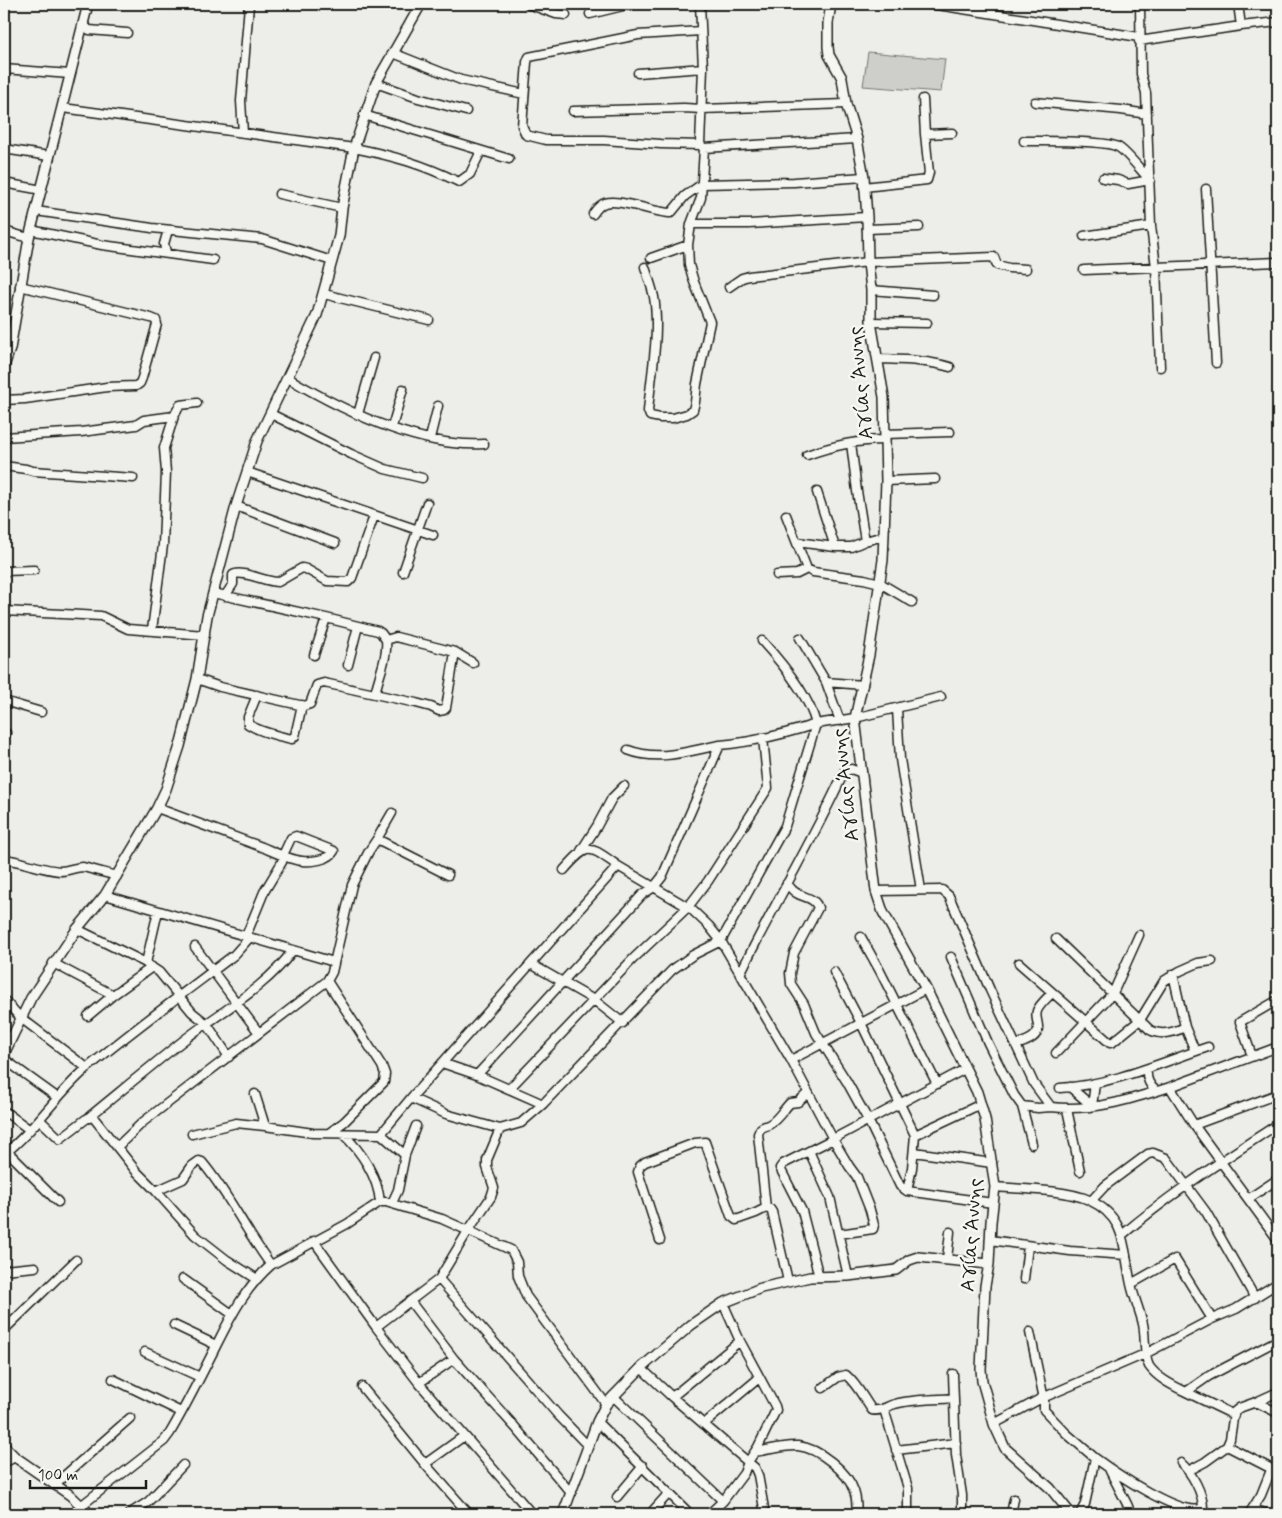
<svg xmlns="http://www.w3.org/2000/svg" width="1282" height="1518" viewBox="0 0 1282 1518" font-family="Mynerve,sans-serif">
<rect width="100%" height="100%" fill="#edede9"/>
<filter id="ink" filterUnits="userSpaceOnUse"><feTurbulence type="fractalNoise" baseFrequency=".02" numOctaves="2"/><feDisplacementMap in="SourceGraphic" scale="10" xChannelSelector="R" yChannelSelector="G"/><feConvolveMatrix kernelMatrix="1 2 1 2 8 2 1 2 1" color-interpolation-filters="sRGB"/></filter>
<g filter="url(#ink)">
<path fill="#cececb" stroke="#757574" d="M868 52 945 59 941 92 863 86Z"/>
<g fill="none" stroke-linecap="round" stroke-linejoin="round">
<g stroke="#1c1c1c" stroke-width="11">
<path id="minor" d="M528 4 556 14 566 15
M931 4 1139 37
M1140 4 1141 74 1146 93 1151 226 1156 267 1160 367
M590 14 631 4
M83 24 89 30 127 33
M1241 26 1278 22
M1139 41 1241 26 1238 4
M393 53 461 80 524 94
M4 69 70 74
M638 73 703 68
M376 83 418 98 466 111
M923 99 925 134
M1035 102 1121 110 1147 114
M63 108 354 148C394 156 422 164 459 182L470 174 481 151
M573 111 684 108 702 109 846 104
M364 115 509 159
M243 133 241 101 249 5
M1024 141C1042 141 1106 140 1118 147 1125 150 1143 173 1150 180
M700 145 661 144 604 140H546L526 135 522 126 527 62 529 57 638 35 701 31
M704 148 857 139
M4 149 49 156
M1103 178 1118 180 1128 184 1150 180
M4 183 42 190
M864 187 927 180 929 173 925 134 952 133
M1206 189 1216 363
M279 194 342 208
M36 211 152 228 262 239 332 261
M593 214C595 211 598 207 601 205 613 195 653 213 671 213L685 196 702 184 794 182 864 177
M691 224H749L867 217
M867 229 919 227
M31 230 102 245 213 260
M4 231 29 238
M1084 236 1151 226
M166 252 164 244 168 230
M651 258 688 245
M645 267C648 277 652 287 654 297 660 333 651 375 648 411L650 416 660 418H673L687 414 693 410 695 402 697 384 710 322 694 282 689 265 688 245 691 224 701 198 704 148 700 145 703 68 700 4
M1084 270 1278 262
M729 287 742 278 749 276 868 262 994 257 997 265 1009 268 1026 269
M871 290 933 295
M324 294 429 320
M871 322 927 323
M879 359C903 360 927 360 950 367
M288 378C342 410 420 448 484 444
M4 400 25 399 107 387 136 386 140 383 142 378 157 324 156 320 151 318 20 286
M271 414 351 454 385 469 422 478
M358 414 374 358
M392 427 403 389
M885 434 950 432
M4 437 81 432 136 425 144 420 174 416 180 405 197 403
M430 438 438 406
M851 443 857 491 865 541
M807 455C832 446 857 440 884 440
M4 466 26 469 33 471 133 478
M247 472 433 535
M886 481 935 479
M817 492 835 547
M236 506 335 543
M786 515 807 569 813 572 864 579 880 583 912 602
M797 542 835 547H851L865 541 884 536
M4 571 34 570
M403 572 427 503
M777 575 797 574 807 569
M213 593 326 618 378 631 381 633 386 640 396 637 455 652 473 663
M225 596 233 584V575C241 569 265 582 278 582L302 568 306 569 327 581 348 582 352 578 374 516
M4 611 101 616 128 629 205 635
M152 630 163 545 166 472 164 448 174 416
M800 638 826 682 840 721
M314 655 326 618
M348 665 358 626
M197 679 220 687 304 706 310 704 317 685 324 683 416 703 431 707 439 711 444 710 446 708 455 652
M826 682 863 685
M375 694C378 677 388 658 386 640
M257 695 248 717V724C260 732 278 736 292 739L295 736 302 705
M4 701 41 712
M897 709 900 759 921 890
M4 734 6 733
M628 750C659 762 688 751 720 745
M157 808C192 821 227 834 262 847 274 852 290 860 302 861 312 862 329 860 334 851L296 836 291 838 283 855 282 862 264 892 246 936
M377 839 392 813
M581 851 597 826 612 798 624 786
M4 859C22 861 43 870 60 871 69 871 75 867 83 867L117 876
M564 870C589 842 588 845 618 866
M787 883C789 886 792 890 795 892 803 898 815 897 818 908L794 953 790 973 791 984 804 1004 816 1033 847 1082 868 1120 900 1186 907 1191 993 1203
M876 891 942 890 949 896 990 990 1034 1084 1051 1107C1092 1112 1132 1099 1170 1087L1194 1125 1278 1240
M105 895 334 962
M77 929 144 962 159 972 192 1012 207 1024 229 1057
M861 937 880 971 937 1084
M1056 939 1150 1030C1161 1036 1173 1033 1185 1027
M195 947 259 1033
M951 957 988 1043 1014 1095 1022 1106 1032 1144
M53 963 113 995
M146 963 158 911
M1019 963 1110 1043 1113 1042 1140 1020 1164 981 1180 971 1198 963 1212 961
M531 964 594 1000 623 1023
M834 972 861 1023 915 1135 912 1168 907 1191
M740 974C773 906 813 841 844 772L851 769 862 773
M1173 974 1185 1027 1195 1051
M327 981 382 1066 385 1074 384 1082 344 1122 329 1133
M4 1000 21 1018 87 1068
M88 1016 113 995 152 967
M4 1035 12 1037
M1016 1045C1024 1042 1039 1038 1038 1027 1038 1021 1035 1017 1037 1011 1039 1005 1047 998 1052 993
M1056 1053 1113 993 1139 935
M1252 1056 1240 1022 1278 1000
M4 1059 58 1098
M791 1060 833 1139 965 1069
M442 1063 477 1075 543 1104 672 970 693 955 721 941 785 826 816 724 855 718 941 697
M1147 1069C1146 1079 1149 1085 1156 1091
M477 1075 642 895 654 887 662 877 720 745C753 742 785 734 816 724 809 695 782 663 762 641
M1070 1087 1092 1106
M1170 1087 1278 1047
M1060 1088C1112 1085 1160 1063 1208 1047
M509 1089 633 959 688 907 708 881 768 788 763 738
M255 1094 265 1126 313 1133 381 1134 405 1155 398 1190 392 1203
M411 1098 618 866 691 909 709 926 721 941 791 1060 926 989
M1022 1106 1038 1108 1051 1107
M1092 1106 1095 1084
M1067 1109 1080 1171
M4 1111 30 1130
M89 1117C121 1091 152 1065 184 1040 221 1011 265 989 293 950
M40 1120 60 1139 86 1119 93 1117 117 1147 143 1122 327 981 332 972 352 885 369 851 377 839 448 875
M1194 1125 1278 1094
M500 1129 487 1160V1167L494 1188 491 1197 468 1231 439 1279 376 1327 419 1383 532 1514
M192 1134 236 1123 265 1126
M343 1134C361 1151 378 1177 380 1202
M381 1134 411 1098 446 1114 500 1129 521 1123 543 1104
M915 1135 981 1104
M117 1147 136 1171 156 1191 183 1179 192 1166 199 1161 202 1162C229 1194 246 1232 271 1265
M7 1151 58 1202
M809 1151 830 1197 848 1276
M914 1152 992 1163
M4 1154C35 1130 56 1095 86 1069 134 1029 185 992 234 955L250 937
M405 1155 416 1126
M995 1187C1021 1189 1067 1190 1089 1200 1128 1218 1123 1249 1131 1284 1134 1298 1140 1311 1143 1324 1146 1337 1143 1354 1149 1366 1157 1378 1174 1386 1186 1392L1209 1376 1278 1340
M156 1191 195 1235 227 1260 257 1279
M1248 1199 1278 1179
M1091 1201 1105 1186 1148 1154 1153 1153 1166 1158 1206 1212 1255 1298
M766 1208 758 1134C761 1125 763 1128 770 1124 777 1120 784 1109 790 1103L798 1102 808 1093
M1122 1235C1171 1193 1225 1159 1278 1124
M660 1240 638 1172 640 1166 645 1162 695 1143 705 1142 731 1216 736 1220 756 1213 766 1208 770 1209 772 1212 788 1281
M990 1240 1070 1251 1126 1255
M314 1241 376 1327
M947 1259 950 1232
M4 1270 35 1267
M819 1277 802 1211 780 1168 783 1164 833 1139 849 1166 857 1177 870 1210 874 1225 873 1229 839 1234
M183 1279 232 1314
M439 1279 558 1415 588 1446
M1024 1279 1028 1246
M1131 1284 1175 1259 1212 1319
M410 1301 454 1359 515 1427 571 1493
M174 1325 216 1345
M4 1330 76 1260
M1030 1332 1044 1399V1410L1067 1434 1095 1458 1085 1504 1080 1514
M145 1352 200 1377
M641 1368 672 1397 755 1468 758 1475 765 1514
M953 1374 956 1455 962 1495V1514
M113 1379 181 1412
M419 1383 454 1359
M362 1387 425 1464 469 1514
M823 1388 838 1377 846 1375C857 1384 864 1399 872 1410 882 1412 886 1406 895 1404 913 1399 935 1400 954 1398
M1186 1392 1234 1415
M613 1396 723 1501
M672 1397 740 1341
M1256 1402 1278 1413
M884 1409 908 1488V1514
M597 1422 690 1514
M704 1424 759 1378
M994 1424 1040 1399 1147 1353 1212 1319 1236 1309 1278 1283
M1227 1446 1270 1468 1271 1470 1261 1495 1249 1514
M896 1450 956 1443
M755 1452C769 1450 785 1445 798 1446 819 1448 848 1472 854 1491 857 1499 857 1506 856 1514
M1095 1458C1114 1472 1181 1518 1203 1508 1203 1493 1192 1473 1181 1463
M4 1463 15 1457
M425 1464 464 1436
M1190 1470 1205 1462 1227 1446 1230 1439 1234 1412 1239 1408 1256 1402 1278 1392
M1110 1471 1127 1504 1131 1514
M54 1485 130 1418
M617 1497 643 1466
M82 1505 164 1441 170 1433C187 1404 202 1374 217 1344 232 1314 246 1287 271 1265L347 1224 380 1202H386L442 1219 511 1250 517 1262 518 1276 526 1296 606 1404
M1253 1509 1267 1514
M129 1514 148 1502 183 1465
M650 1514 669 1493
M709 1514 723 1501 744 1473 748 1462 758 1447 776 1410 775 1406 740 1341 723 1303
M1011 1514 1014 1499"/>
</g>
<g stroke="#1c1c1c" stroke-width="12">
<path id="tertiary" d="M831 4 828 23V47L829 55 842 78 846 104 857 139 864 177 867 217 868 262 871 290V322L884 397 886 481 883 560 869 655 855 718 876 891 883 912 926 989 977 1092 985 1119 995 1187 991 1222 989 1264 985 1286 981 1369 982 1381 994 1424 1005 1448 1050 1488 1071 1514
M4 366 10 349 29 238 88 4
M4 1054 31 998 77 929 105 895 157 808 166 789 180 746 197 679 207 616 236 506 247 472 257 441 317 315 339 236 342 208 354 148 376 83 421 4
M4 1446 15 1457 70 1495 90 1514
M563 1514 597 1422 606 1404 641 1368 691 1325 723 1303 761 1288 810 1277 848 1276 896 1270 909 1260 918 1257 989 1264"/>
</g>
<use href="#minor" stroke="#f6f6f2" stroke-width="8"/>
<use href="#tertiary" stroke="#f6f6f2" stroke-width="9"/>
</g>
</g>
<g text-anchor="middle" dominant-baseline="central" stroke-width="5" stroke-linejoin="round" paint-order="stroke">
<g font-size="20" fill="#1c1c1c" stroke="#f6f6f2">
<text transform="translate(861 383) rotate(-96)">Αγίας Άννης</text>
<text transform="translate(846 785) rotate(-97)">Αγίας Άννης</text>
<text transform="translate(972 1235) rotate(-86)">Αγίας Άννης</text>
</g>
</g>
<rect width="1282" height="1518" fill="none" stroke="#f6f6f2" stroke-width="20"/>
<rect x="10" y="10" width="1262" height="1498" fill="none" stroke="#1c1c1c" stroke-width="2" filter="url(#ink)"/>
<path d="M30 1480v8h116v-8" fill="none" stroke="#1c1c1c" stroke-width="2.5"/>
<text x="38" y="1480" font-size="15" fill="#1c1c1c" stroke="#f6f6f2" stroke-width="4" paint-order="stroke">100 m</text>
</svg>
